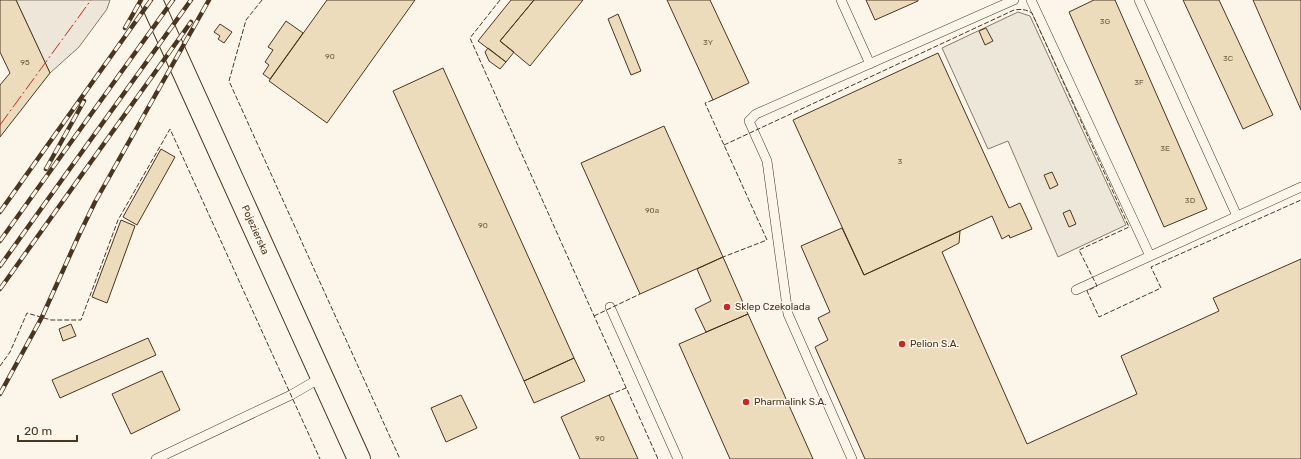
<svg xmlns="http://www.w3.org/2000/svg" width="1301" height="459" viewBox="0 0 1301 459" font-family="Rubik,sans-serif">
<rect width="100%" height="100%" fill="#fbf6e9"/>
<path fill="#ede6d9" stroke="#887966" d="M16 0H110L107 9 79 47 50 73Z"/>
<path fill="#ede7d9" stroke="#887966" d="M1018 12 1030 16 1126 225 1058 257 1008 141 988 149 942 48Z"/>
<path fill="#ecdcbc" stroke="#4a3520" d="M0 0H16L50 73 0 137V85L10 73 0 52Z
M327 0H415L327 123 269 81Z
M511 0H534L500 41 514 52 506 62 478 41Z
M534 0H583L530 66 500 41Z
M667 0H710L749 83 713 100Z
M866 0H918V1L875 20Z
M1094 0H1115L1207 209 1164 227 1069 12Z
M1183 0H1219L1273 115 1243 129Z
M1253 0H1301V110Z
M618 14 641 71 631 75 608 19Z
M286 21 303 33 270 79 263 74 269 65 265 62 273 50 268 47Z
M220 24 232 32 224 43 218 39 220 36 214 32Z
M986 28 993 41 985 45 979 31Z
M488 48 506 62 500 69 489 61 485 52Z
M938 53 1009 208 1020 203 1032 229 1010 238 1009 235 1002 239 992 216 864 275 793 120Z
M443 68 574 358 524 381 393 91Z
M664 126 723 257 640 294 581 163Z
M161 149 175 157 137 225 123 217Z
M1052 172 1058 185 1050 189 1044 175Z
M1070 210 1076 224 1069 227 1063 213Z
M121 220 135 226 107 303 92 297Z
M842 228 864 275 960 231 959 243 942 252 1027 444 1137 394 1121 356 1219 311 1213 298 1301 259V459H865L815 347 828 340 818 318 830 312 801 246Z
M723 257 748 314 706 332 695 309 711 301 697 269Z
M748 314 813 459H730L679 344Z
M71 324 76 336 63 341 59 329Z
M148 338 156 355 60 398 52 380Z
M574 358 585 381 534 403 524 381Z
M162 371 180 410 131 434 112 394Z
M461 395 477 428 446 442 431 408Z
M609 395 638 459H580L561 417Z"/>
<g fill="none" stroke-linecap="round" stroke-linejoin="round">
<g stroke="#4a3520" stroke-width="10">
<path id="lane" d="M841 0 870 64
M1031 0 1150 256
M1139 0 1237 216
M1076 290 1301 187
M610 307 678 459
M156 459 291 395 322 377
M852 459 788 314 767 161 749 121 756 114 1014 0"/>
</g>
<g stroke="#4a3520" stroke-width="24">
<path id="secondary" d="M151 0 359 459"/>
</g>
<use href="#lane" stroke="#fbf6e9" stroke-width="9"/>
<use href="#secondary" stroke="#fbf6e9" stroke-width="22"/>
<g stroke="#4a3520" stroke-width="4.5">
<path id="rail" d="M125 28 141 0
M46 169 84 101
M0 212 151 0
M0 241 173 0
M0 266 191 0
M0 289 191 22
M0 394 42 317 79 235 95 202 209 0"/>
</g>
<use href="#rail" stroke="#fbf6e9" stroke-width="3" stroke-dasharray="9" stroke-linecap="butt"/>
<path stroke="#4a3520" stroke-width="1" stroke-dasharray="5 2" stroke-linecap="butt" d="M262 0 246 20 229 81 400 459
M500 0 470 38 658 459
M713 100 705 103 767 240 723 257
M724 145 1014 10C1021 9 1025 9 1032 13L1129 227 1079 250 1097 286 1087 291 1099 317 1161 288 1151 267 1301 200
M594 316 640 294
M0 366 10 352 27 313 51 320H81L118 220 170 129 320 459
M609 395 626 388"/>
<path stroke="#c62828" stroke-width="1" stroke-dasharray="14 3 2 3" stroke-linecap="butt" d="M0 125 91 0"/>
</g>
<g fill="#c62828" stroke="#fbf6e9" stroke-width="1.5">
<circle cx="727" cy="307" r="4"/>
<circle cx="902" cy="344" r="4"/>
<circle cx="746" cy="402" r="4"/>
</g>
<g text-anchor="middle" dominant-baseline="central" stroke-width="3" stroke-linejoin="round" paint-order="stroke">
<g font-size="8" fill="#725f47">
<text x="1105" y="21">3G</text>
<text x="708" y="42">3Y</text>
<text x="330" y="56">90</text>
<text x="1228" y="58">3C</text>
<text x="25" y="62">95</text>
<text x="1139" y="82">3F</text>
<text x="1165" y="148">3E</text>
<text x="900" y="161">3</text>
<text x="1190" y="200">3D</text>
<text x="652" y="210">90a</text>
<text x="483" y="225">90</text>
<text x="600" y="438">90</text>
</g>
<g font-size="10" fill="#4a3520" stroke="#fbf6e9">
<text transform="translate(255 230) rotate(66)">Pojezierska</text>
</g>
<g font-size="10" fill="#4a3520" stroke="#fbf6e9" text-anchor="start">
<text x="735" y="307">Sklep Czekolada</text>
<text x="910" y="344">Pelion S.A.</text>
<text x="754" y="402">Pharmalink S.A.</text>
</g>
</g>
<path d="M18 435v6h59v-6" fill="none" stroke="#4a3520" stroke-width="2"/>
<text x="24" y="435" font-size="12" fill="#4a3520" stroke="#fbf6e9" stroke-width="3" paint-order="stroke">20 m</text>
</svg>
